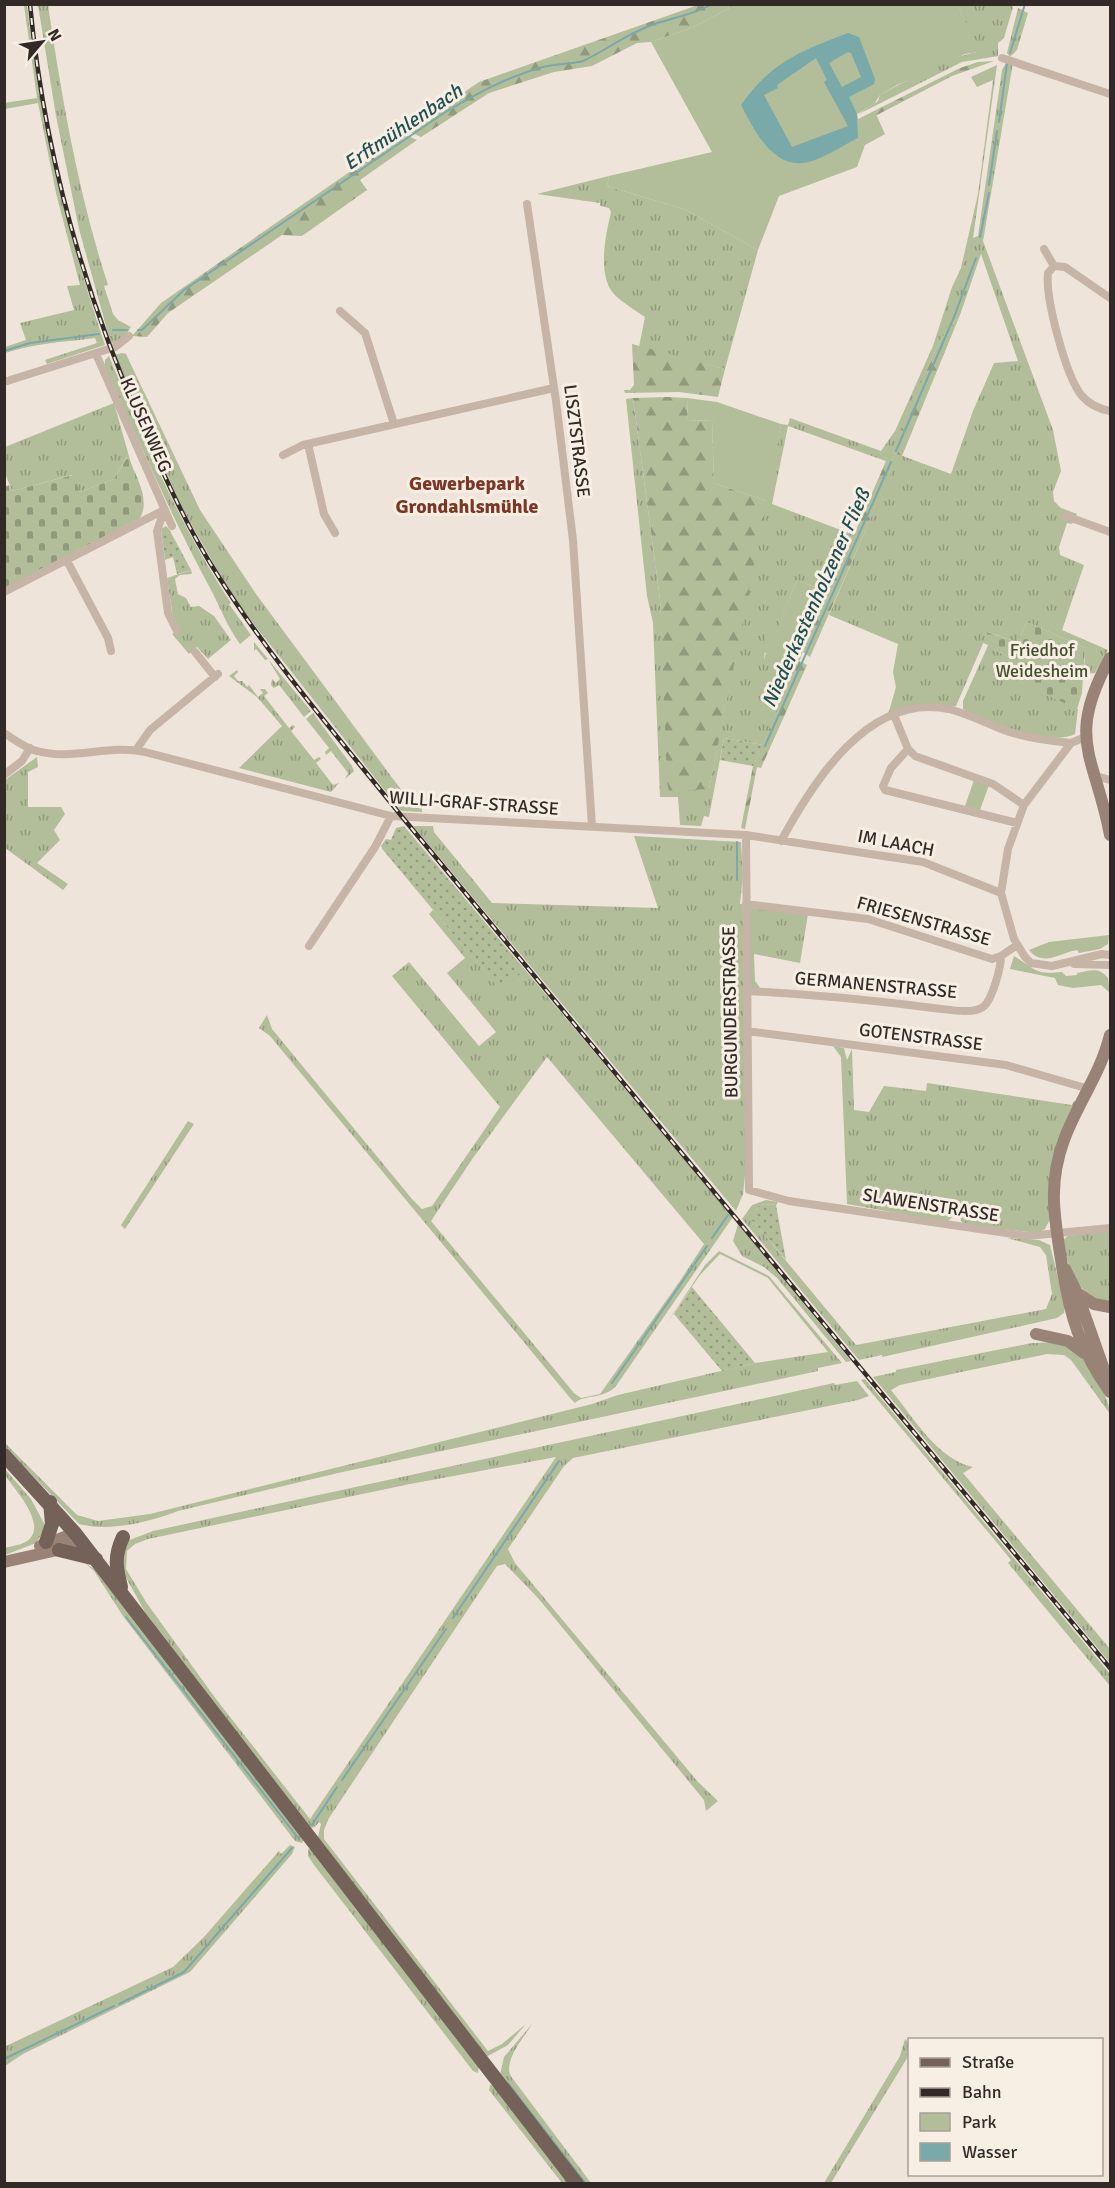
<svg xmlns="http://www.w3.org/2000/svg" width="1115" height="2188" viewBox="0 0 1115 2188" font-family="Signika,sans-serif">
<defs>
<pattern id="grass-tufts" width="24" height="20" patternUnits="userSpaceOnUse" patternTransform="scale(1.5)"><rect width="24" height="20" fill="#b2bd9a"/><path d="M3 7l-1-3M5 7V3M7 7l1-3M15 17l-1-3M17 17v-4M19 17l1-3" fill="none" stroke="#919a7d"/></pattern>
<pattern id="forest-firs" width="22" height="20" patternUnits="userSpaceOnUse" patternTransform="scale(1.5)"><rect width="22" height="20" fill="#b2bd9a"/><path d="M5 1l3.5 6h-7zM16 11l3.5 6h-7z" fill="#919a7d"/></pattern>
<pattern id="cemetery-stones" width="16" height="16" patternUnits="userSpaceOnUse" patternTransform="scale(1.5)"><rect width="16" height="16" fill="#b2bd9a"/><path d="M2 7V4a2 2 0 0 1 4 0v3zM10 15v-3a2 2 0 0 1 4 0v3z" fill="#919a7d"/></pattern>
<pattern id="garden-dots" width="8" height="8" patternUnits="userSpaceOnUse" patternTransform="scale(1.5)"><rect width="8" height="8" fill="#b2bd9a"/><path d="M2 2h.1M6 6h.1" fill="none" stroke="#919a7d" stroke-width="1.8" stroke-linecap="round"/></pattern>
</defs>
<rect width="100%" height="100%" fill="#efe4d9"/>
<path fill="url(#grass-tufts)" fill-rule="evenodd" d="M1009 4 1013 7 1004 38 998 43V56L962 62 857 115 878 101 880 95C906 81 948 56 978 52L958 5Z
M24 5H27C40 121 67 233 105 345L47 364 45 360 97 343 95 338C65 342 35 343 5 353V347L26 340 20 323 74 310 67 286 80 285 56 193 38 103 5 109 4 103 37 98Z
M38 5H48C62 99 78 193 108 285L104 286 113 314 118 320 131 327 124 338 111 344 79 229 56 116Z
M1018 8 1028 13 1017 50 1010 57 1007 53Z
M1006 63H1013L983 241 1053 430 1061 471 1053 492 1054 501 1061 508 1077 514 1072 524 1067 523 1059 547 1060 555 1084 565 1062 630 1108 650 1095 673 1084 674 1085 648 1027 622 1017 642 988 632 956 706 888 715 896 687 893 672 898 644 829 615 894 464 788 426 772 504 854 535 803 652 826 592 797 580 773 639 767 636 764 659H800L763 745 724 738 709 817 704 816 701 826 680 825 678 797H660L653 623 647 596 626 399 633 398 660 599 664 675 709 789 781 424 788 425 790 418 881 451 895 431 933 346 952 287 961 268 978 194 993 80 977 87 971 77 997 65 973 238 978 236 1002 70ZM981 254 1018 361 994 363 973 411 951 474 892 452 940 340 960 315Z
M609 176 607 186 686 210 758 250 725 369 639 347 645 317C634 309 615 299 609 287 599 265 606 234 611 212L609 208 600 206V203L537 194Z
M122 353 126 354 200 510 256 594 402 791 422 806V812L401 811 242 609 220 575 181 506 115 355Z
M109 356C144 441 180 526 231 603L229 604 251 635 240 644C227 626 220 607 210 588 171 516 139 441 105 367V360Z
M114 403 134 474 127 457 114 479 80 492 72 475 12 491 5 473V447Z
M191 570 192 574 180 575 175 579 178 594 186 598 191 607 199 606 214 616 231 640 208 659 197 647 189 654 172 634 180 630 173 617 167 578Z
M254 642 311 711 304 717 279 685 274 688 271 685 272 679 276 683 280 679 268 659 265 660 256 649 254 651Z
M986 650H995L1010 658 1005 669 999 672 1078 709 1075 734C1051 747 985 723 963 709V701Z
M237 670 238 672 234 676 238 681H242L247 687 249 685 258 697 263 693 260 689H265L268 693 264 696 289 728 293 725 295 727 291 731 314 760 319 757 321 759 316 763 333 785 339 783 331 792 239 768 282 726 257 697 229 676Z
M313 713 352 766 354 771 345 779 348 773 331 751 326 755 325 752 329 748 306 719Z
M37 757 38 767 28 772V807H61L65 814 54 830 60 840 37 863 68 884 63 890 5 848V780Z
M404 826 733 1217 616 1386C603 1400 584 1394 575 1403L571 1399 270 1036 259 1028 267 1015 272 1029 412 1199 422 1209 432 1206 500 1107 392 976 409 962 479 1046 496 1032 447 973 465 958 429 914 433 910 500 989 523 971ZM547 1057 704 1244 680 1281 600 1394 581 1398 574 1393 431 1221 473 1158Z
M413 826H433L434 832 492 903 658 908 634 836 741 842 743 875 740 904H743L746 1167 743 1194 736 1211Z
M752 908 808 914 800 963 754 954 755 981 761 989 751 988 749 910Z
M833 1046 844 1048 847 1060 852 1049 854 1110 869 1112 884 1086 926 1091 927 1083 1072 1105 1074 1101 1077 1103 1050 1219 1045 1229 1038 1233 964 1225 958 1215H954L947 1222 847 1204 841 1057Z
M188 1121 194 1124 125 1229 121 1225Z
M766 1200 778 1202 776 1205 763 1204 757 1209 753 1221 856 1345 1046 1309 1052 1294 1046 1255 1040 1247 1007 1238 1039 1240 1050 1245 1065 1307 1064 1313 1057 1318 882 1357V1355L859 1360 742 1219 752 1205Z
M738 1224 851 1361 846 1362 777 1278 764 1267 742 1256 733 1241Z
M1110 1230V1302C1079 1299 1067 1269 1063 1240L1068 1236Z
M719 1251 769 1276 842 1363 818 1368V1371L338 1473 178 1511C150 1522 109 1532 79 1524L5 1447 4 1442 77 1515 98 1521 150 1514 592 1404 618 1395 755 1363 828 1352 768 1278 720 1254 700 1275 665 1326 705 1265Z
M1032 1343C1043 1343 1056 1341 1066 1345 1083 1351 1110 1396 1110 1414L1071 1360 1064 1355 1047 1354 900 1385 891 1390C913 1417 938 1460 973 1467L963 1473 1110 1649V1663L873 1377 896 1372V1370Z
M865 1379 1110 1674V1686L1008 1563 1011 1560 998 1544 861 1380Z
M857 1381 869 1396 858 1400 573 1458 564 1466 508 1549 515 1563 698 1782 718 1801 706 1811 704 1800 538 1598 505 1564 497 1566 329 1818 324 1830V1839L488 2051 502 2044 526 2024 508 2045 486 2057 318 1837 321 1824 319 1822 315 1827 310 1828 145 1612 119 1565 127 1541 153 1531 834 1383 835 1385ZM556 1457 310 1819 216 1699 146 1602 126 1569 127 1551 135 1544 148 1539 410 1484Z
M4 1468 31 1499 46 1527 36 1543 5 1555V1548C11 1546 22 1545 27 1541 49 1525 14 1489 5 1475Z
M84 1562 94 1569 304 1840 302 1843 295 1841 123 1616 94 1571Z
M290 1845 295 1847 292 1854 190 1972 23 2054 5 2066 6 2046 173 1967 204 1937 279 1851 281 1854Z
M308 1849H311L479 2066 478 2073 473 2071 314 1865 308 1856Z
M532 2024C523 2039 505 2058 510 2075L591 2183H584L500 2075 504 2057Z
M905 2039 909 2043V2055L831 2183H824L900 2056Z
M490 2085 494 2086 570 2183H562L489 2090Z"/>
<path fill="url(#forest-firs)" d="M698 5H735L694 27 651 42 637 43 592 66 554 72 489 93 421 137 408 131 479 82Z
M994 61 952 76 877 115 858 119 960 68 978 62Z
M404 134 417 140 360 180 367 190 302 236 282 235 168 313 147 337 132 336 161 303Z
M960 315 902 456 891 452 940 340Z
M632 344 725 369 718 397 679 392 625 393 624 390H630L634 385Z
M668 397 687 398 688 421 712 420 714 483 767 501 709 789 669 791 667 782 660 599 633 398Z
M886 461 895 463 810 657 803 652Z
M799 661 807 665 761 768 757 767 745 829 741 828 753 766Z"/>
<path fill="url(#cemetery-stones)" d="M128 456C135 475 151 499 140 518L5 588V487L9 485 12 491 73 475 80 492 114 479Z
M1027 622 1085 648 1082 693 1077 709 998 672 1000 667 1005 669 1010 658 995 650H986L988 645 983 643 987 632 1017 642Z"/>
<path fill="#b2bd9a" d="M735 5H958L979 52 965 54 897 85 880 95 874 104 857 114 858 119 876 114 885 134 865 145 857 167 779 196 758 250 686 210 607 186 609 176 712 152 651 42 694 27Z
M687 398 717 402 781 424 767 501 714 483 712 420 688 421Z
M797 580 826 592 800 659 784 668 764 659 766 653 761 650 767 636 773 638Z
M974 780 989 785 980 810 965 806Z
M1109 935 1108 944 1100 949 1079 953 1077 950C1062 952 1043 968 1029 950L1049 942Z
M1014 956C1035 968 1033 975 1062 972L1066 976 1077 975V973C1089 971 1099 966 1108 978L1110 993 1101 985 1073 988 1058 985 1055 978 1010 969Z"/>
<path fill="url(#garden-dots)" d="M166 526 169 529 191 570 177 574 173 557 165 560 161 529Z
M724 738 763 745 753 766 720 760Z
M404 826 524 971 500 990 383 850 381 846 386 839 391 840 396 828Z
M763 1204 776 1205 786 1260 752 1220 757 1209Z
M692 1287 755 1363 722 1371 674 1314Z"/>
<path fill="#7aa9aa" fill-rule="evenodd" d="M848 33 859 37 875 79 874 84 849 97 857 114 858 138C842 146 820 161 803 163 772 167 753 128 741 105 771 62 801 51 848 33ZM848 52 851 53 861 77 842 87 829 63ZM816 58 827 80 824 82 848 126 792 147 764 95 778 88 777 85Z"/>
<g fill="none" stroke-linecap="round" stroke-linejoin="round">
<path stroke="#7aa9aa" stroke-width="2" d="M1010 53 1025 4
M999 122 1007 63
M989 185 997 131
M980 237 989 193
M113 330H127
M138 330H142L184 290 444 113C476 94 506 77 543 67 554 64 575 64 583 61 607 50 626 34 652 25 671 18 694 15 712 4
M4 351 30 343 99 334
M896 451 954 317 976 258
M765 746 891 462
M737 880V842
M712 1238 728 1215
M612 1383 707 1246
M126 1617 299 1839
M453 1618 559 1461
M342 1780 446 1629
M312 1825 337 1787
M119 2004 184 1972 292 1848
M4 2059 114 2006
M508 2083 586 2184"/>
<path stroke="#c6b4a6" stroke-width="8" d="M1002 58 1110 94
M527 204 556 401 573 540 592 826
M1044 249 1054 266
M1110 298 1065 267 1054 266 1048 273C1045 298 1066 377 1082 396 1090 405 1099 409 1110 411
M340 311 365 333 394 424
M96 354 172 526
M4 382 115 347 129 336
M308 444 324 514 335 533
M283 455 303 445 554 388
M164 511 157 531 168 613 177 631
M1066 516 1110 532
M66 559 108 638 111 651
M4 592 164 510
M195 652 215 677
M894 715 908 749 915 756 993 784 1024 805
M4 733C15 740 25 748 37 751 72 761 109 744 145 752L391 816 746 835 923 862 1001 893
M1085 737 1071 743 1024 805 1008 849 1001 893 1014 939 1025 957 1031 963 1052 966 1102 954 1110 955
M908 749 891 768 883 786 885 790 1017 823
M136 750 150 730 218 674
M4 775 22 761 30 748
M1093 775 1110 780
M746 835 749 1190 789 1201 1027 1236 1110 1228
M781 841C813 782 869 692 949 709 968 714 986 723 1004 730 1025 738 1049 741 1071 743
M746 904 868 919 992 959 1001 956 1017 945
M309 946 375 847 391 816
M1074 964 1110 965
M746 991C809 994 871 1000 933 1008 946 1009 972 1015 983 1007 992 1001 1001 967 1001 956
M747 1031 1006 1065 1089 1089"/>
<path stroke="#998377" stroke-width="12" d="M1110 658C1065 740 1095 755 1110 835
M1110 1035C1101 1073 1077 1104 1064 1140 1047 1186 1055 1220 1062 1266 1070 1316 1080 1350 1110 1392
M1065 1269 1077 1293 1107 1378
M1077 1293 1094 1304 1110 1307
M1036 1334 1068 1341 1084 1353
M40 1546 75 1533
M4 1562 84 1544"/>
<path stroke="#746158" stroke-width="14" d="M4 1455 75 1533 577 2184
M46 1542 52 1524 50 1502
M59 1550 96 1559
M121 1587C116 1567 114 1556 123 1537"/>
<g stroke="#322a26" stroke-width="4.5">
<path id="rail" d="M30 4C44 154 84 295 145 431 166 480 188 529 217 574 271 660 339 738 403 818L1110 1668"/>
</g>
<use href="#rail" stroke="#f7eee4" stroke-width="2" stroke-dasharray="7" stroke-linecap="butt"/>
</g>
<g text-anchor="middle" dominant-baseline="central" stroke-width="6" stroke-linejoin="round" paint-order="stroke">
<g font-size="18" fill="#322a26" stroke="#f7eee4">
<text transform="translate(146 425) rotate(66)">KLUSENWEG</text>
<text transform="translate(577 441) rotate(83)">LISZTSTRASSE</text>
<text transform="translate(474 803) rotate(4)">WILLI-GRAF-STRASSE</text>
<text transform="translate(896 843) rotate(11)">IM LAACH</text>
<text transform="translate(924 921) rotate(16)">FRIESENSTRASSE</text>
<text transform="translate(876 985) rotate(5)">GERMANENSTRASSE</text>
<text transform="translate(730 1012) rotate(-91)">BURGUNDERSTRASSE</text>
<text transform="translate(921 1037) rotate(7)">GOTENSTRASSE</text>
<text transform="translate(931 1205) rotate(9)">SLAWENSTRASSE</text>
</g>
<g font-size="18" fill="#434f2c" stroke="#f7eee4">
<text x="1042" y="650">Friedhof<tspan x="1042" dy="21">Weidesheim</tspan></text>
</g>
<g font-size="20" font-style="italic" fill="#1f4f51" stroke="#f7eee4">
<text transform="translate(403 127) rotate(-34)">Erftmühlenbach</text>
<text transform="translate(816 598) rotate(-66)">Niederkastenholzener Fließ</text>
</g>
<g font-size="20" font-weight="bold" fill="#7c3725" stroke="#f7eee4">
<text x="467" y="483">Gewerbepark<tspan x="467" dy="23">Grondahlsmühle</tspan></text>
</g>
</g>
<rect width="1115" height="2188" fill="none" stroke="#322a26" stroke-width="12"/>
<rect x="908" y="2038" width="195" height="138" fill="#f7eee4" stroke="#a8a098" stroke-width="1.5"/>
<rect x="920" y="2058" width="30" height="9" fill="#746158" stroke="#a8a098" stroke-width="1.5"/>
<text x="962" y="2068" font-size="18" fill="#322a26">Straße</text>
<rect x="920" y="2088" width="30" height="9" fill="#322a26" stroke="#a8a098" stroke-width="1.5"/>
<text x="962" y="2098" font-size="18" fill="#322a26">Bahn</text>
<rect x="920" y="2113" width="30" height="18" fill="#b2bd9a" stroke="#a8a098" stroke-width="1.5"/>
<text x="962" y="2128" font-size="18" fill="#322a26">Park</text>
<rect x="920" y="2143" width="30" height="18" fill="#7aa9aa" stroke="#a8a098" stroke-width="1.5"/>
<text x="962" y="2158" font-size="18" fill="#322a26">Wasser</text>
<g transform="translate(42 42) rotate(61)" stroke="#f7eee4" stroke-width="4.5" paint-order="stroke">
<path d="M0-4.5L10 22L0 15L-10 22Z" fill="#322a26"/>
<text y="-9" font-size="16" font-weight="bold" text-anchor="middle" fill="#322a26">N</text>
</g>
</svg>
